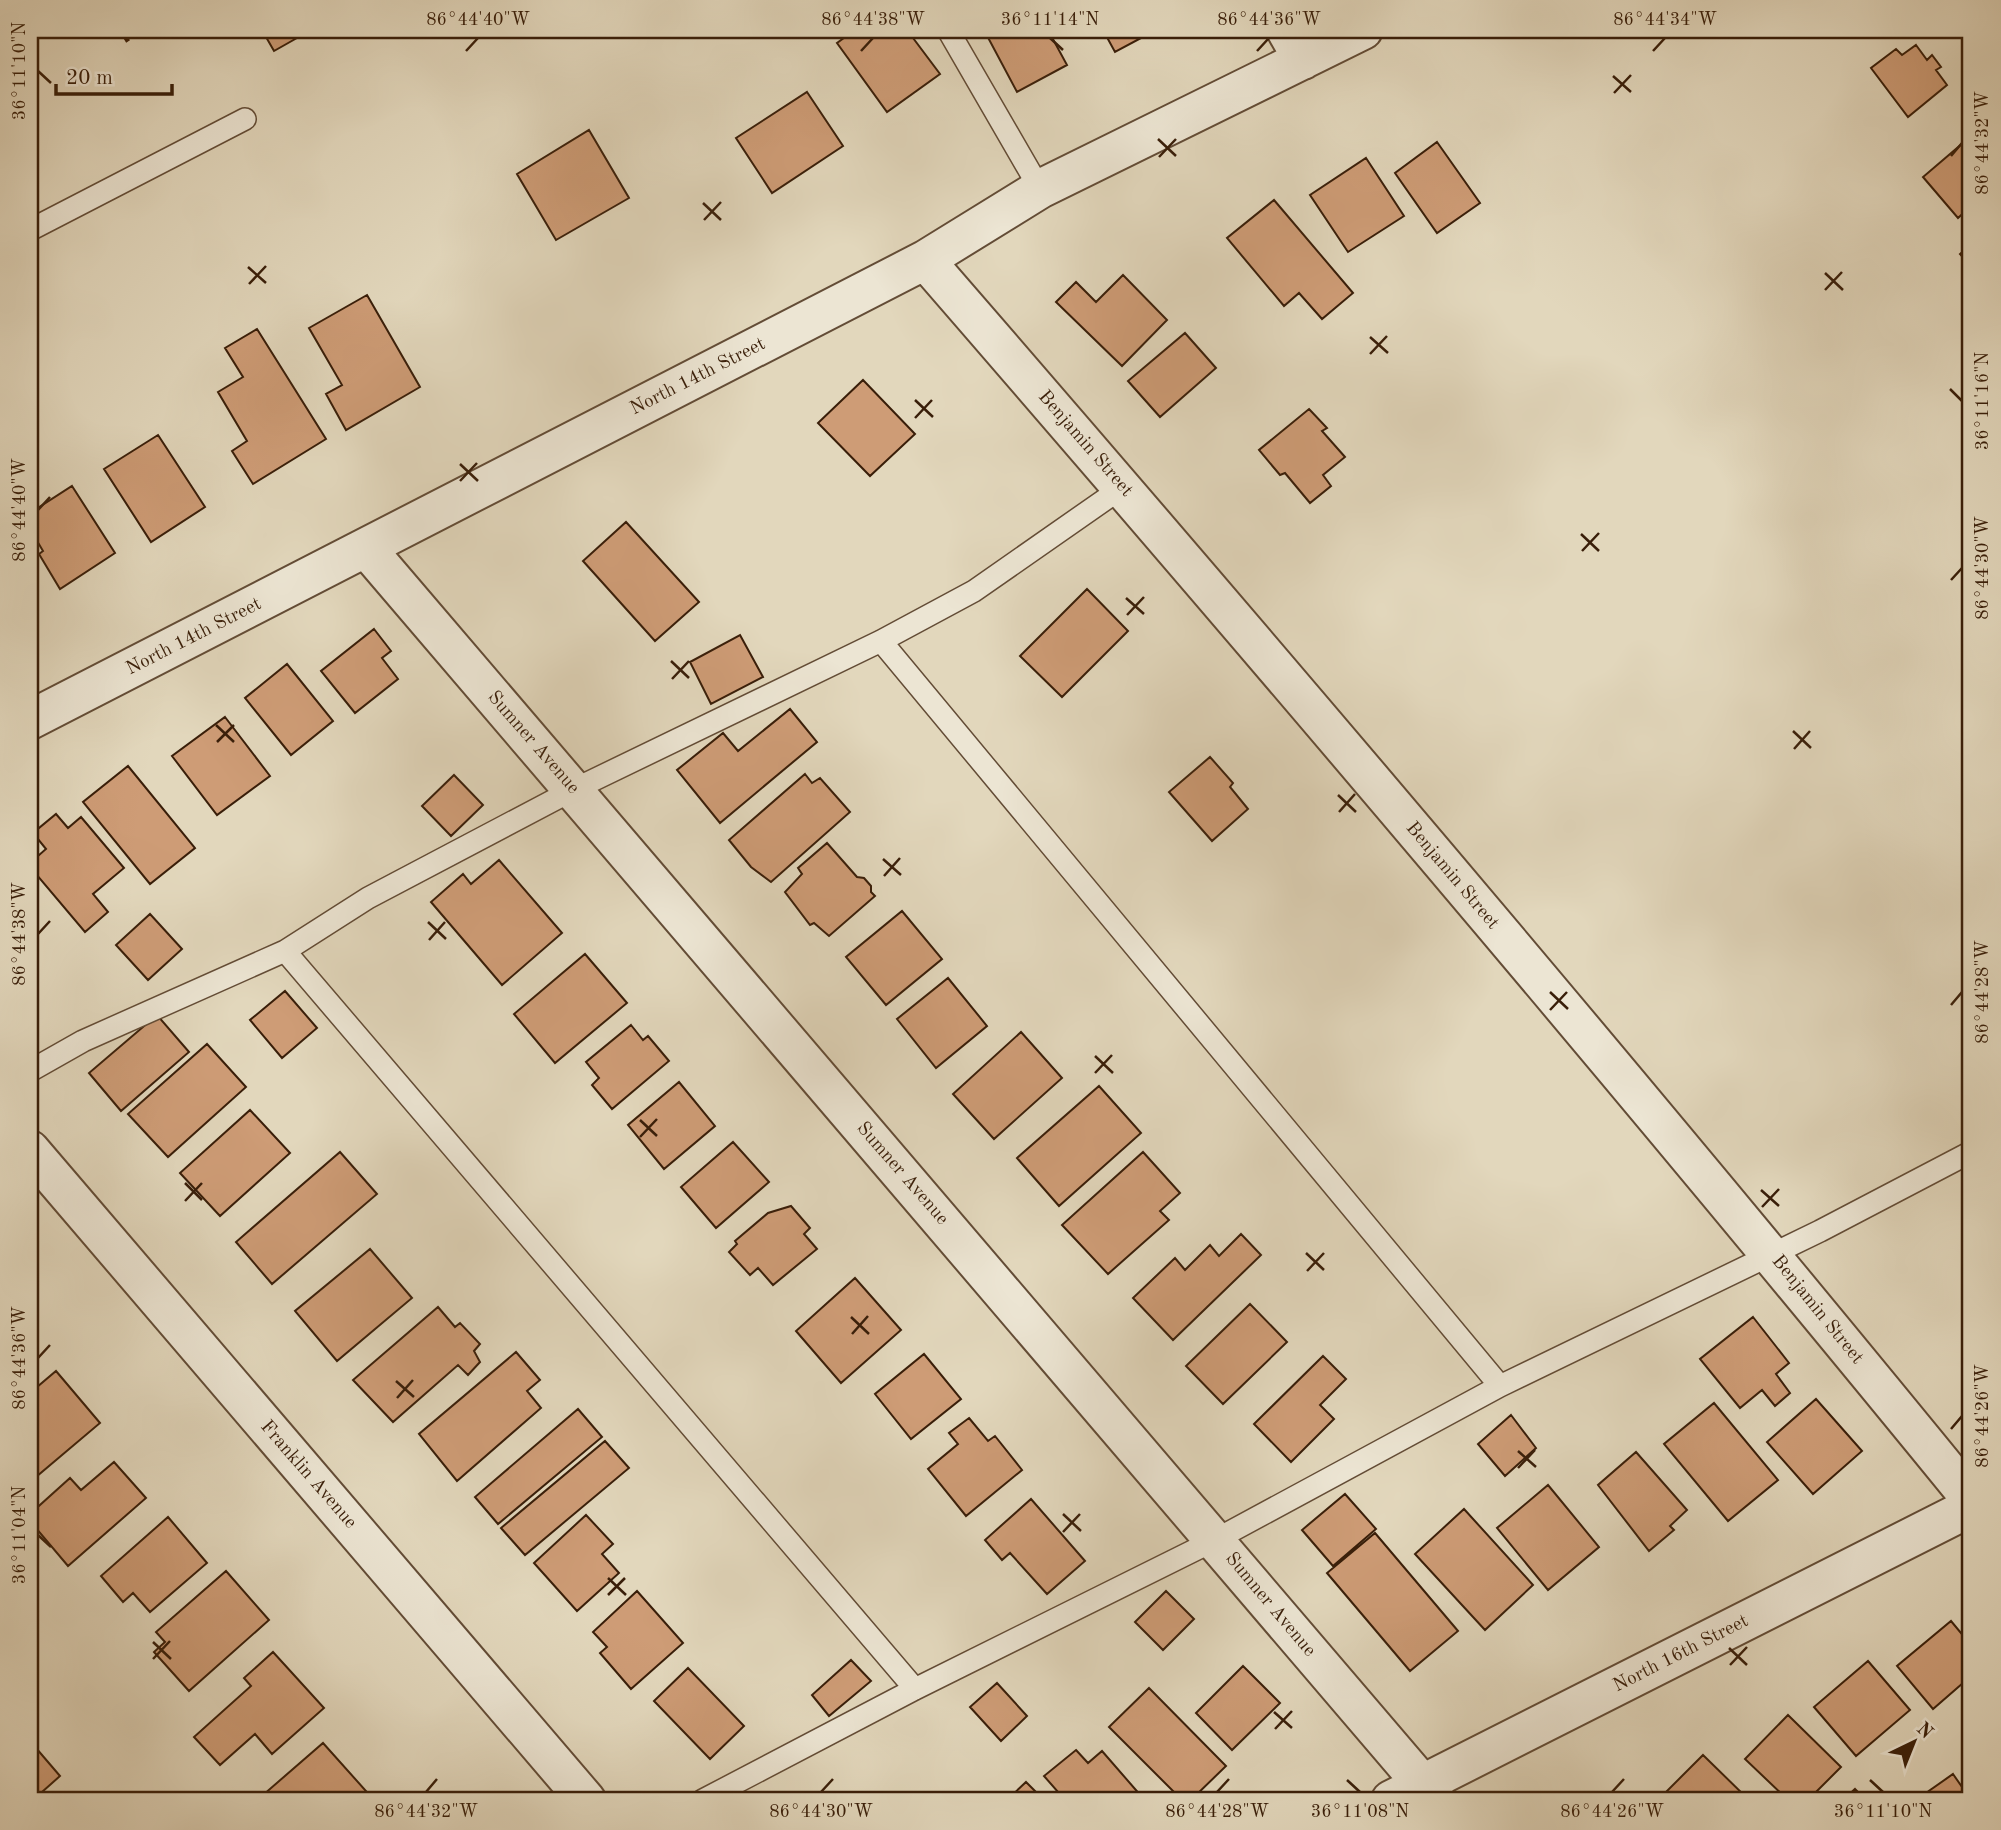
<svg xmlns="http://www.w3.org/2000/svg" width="2001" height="1830" viewBox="0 0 2001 1830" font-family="'Old Standard TT',serif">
<rect width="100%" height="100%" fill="#e2d7bc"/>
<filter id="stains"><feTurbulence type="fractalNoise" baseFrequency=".00286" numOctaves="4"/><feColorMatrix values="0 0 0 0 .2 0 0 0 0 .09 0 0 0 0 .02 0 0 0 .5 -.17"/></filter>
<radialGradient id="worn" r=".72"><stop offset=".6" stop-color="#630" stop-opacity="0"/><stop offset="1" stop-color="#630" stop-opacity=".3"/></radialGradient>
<path fill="#ce9c76" stroke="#391e09" stroke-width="2" d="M262 30H311L274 51Z
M855 30H907L940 74 887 112 837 43Z
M984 30H1048L1067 65 1017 92Z
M1103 30H1156L1115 52Z
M1916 45 1927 60 1932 55 1941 67 1936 70 1947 85 1908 117 1871 68 1896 49 1902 55Z
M807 92 843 146 772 193 736 138Z
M589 130 629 198 556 240 517 174Z
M1970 137 1971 206 1958 218 1923 177Z
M1437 142 1480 203 1437 233 1395 173Z
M1366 158 1404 216 1348 252 1310 195Z
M1274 200 1353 293 1322 319 1299 293 1284 306 1227 238Z
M1971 244V267L1960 254Z
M1123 275 1167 320 1122 366 1056 302 1076 282 1096 302Z
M367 295 420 387 346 430 326 394 342 385 309 328Z
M257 329 326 439 253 484 232 451 247 441 218 392 243 377 225 348Z
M1185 333 1216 368 1160 417 1128 381Z
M863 380 915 434 870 476 818 423Z
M1309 409 1327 428 1322 431 1345 457 1323 475 1331 486 1310 503 1285 473 1280 475 1259 450Z
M158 435 205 507 151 542 104 469Z
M72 486 115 553 60 589 39 554 43 551 30 529V513Z
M626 522 699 602 655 641 583 561Z
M1087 589 1128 631 1062 697 1020 656Z
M374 629 391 651 382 658 398 679 355 713 321 671Z
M740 635 763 677 711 704 690 662Z
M287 664 333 721 291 755 245 698Z
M790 709 817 742 720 823 677 770 723 733 738 751Z
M225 717 270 776 217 815 172 756Z
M1210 757 1233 783 1230 787 1248 809 1212 841 1169 792Z
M128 766 195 848 150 884 83 802Z
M805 774 812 783 820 778 850 812 771 882 751 867 729 840Z
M454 775 483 805 451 836 422 806Z
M56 814 68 828 81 817 124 868 93 894 108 912 85 932 30 867V863L46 849 33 833Z
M827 843 857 877 864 878 871 886V892L875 896 829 936 814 923 810 925 785 892 802 874 798 868Z
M499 860 562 933 502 985 431 902 463 874 471 884Z
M902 911 942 959 886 1005 846 957Z
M150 914 182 949 148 980 116 945Z
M585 954 627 1003 555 1063 514 1014Z
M948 978 987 1026 936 1068 897 1019Z
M285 991 317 1028 282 1058 250 1020Z
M157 1015 189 1052 121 1111 89 1073Z
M631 1025 643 1040 648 1036 669 1061 612 1109 592 1085 599 1078 586 1062Z
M1021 1032 1062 1078 994 1139 953 1094Z
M207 1044 246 1087 168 1157 128 1114Z
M679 1082 715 1126 664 1169 628 1125Z
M1099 1086 1141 1133 1059 1206 1017 1158Z
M250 1110 290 1153 220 1216 180 1173Z
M733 1142 769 1182 716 1228 681 1187Z
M340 1152 377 1194 272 1284 236 1242Z
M1143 1152 1180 1193 1160 1211 1169 1220 1108 1274 1062 1225Z
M791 1206 810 1228 804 1234 817 1249 773 1285 758 1268 750 1275 729 1252 737 1244 735 1241 768 1213Z
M1241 1234 1261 1255 1173 1340 1133 1298 1175 1258 1185 1270 1210 1245 1219 1256Z
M370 1249 412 1298 337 1361 295 1311Z
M855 1278 901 1330 841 1383 796 1331Z
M1250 1304 1287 1342 1223 1404 1186 1366Z
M438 1307 455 1327 460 1323 480 1344 474 1351 480 1362 468 1375 458 1365 393 1422 353 1380Z
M1753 1317 1789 1363 1776 1374 1790 1393 1775 1406 1762 1390 1740 1408 1700 1359Z
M516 1352 540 1380 527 1391 541 1408 457 1481 419 1434Z
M924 1354 961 1399 911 1439 875 1394Z
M1323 1356 1346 1379 1320 1405 1334 1419 1291 1462 1254 1424Z
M56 1371 100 1423 30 1482V1393Z
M1816 1399 1862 1451 1813 1494 1767 1442Z
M1714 1403 1778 1480 1728 1521 1664 1444Z
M578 1409 602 1437 498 1524 475 1497Z
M1511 1415 1536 1448 1505 1476 1478 1444Z
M969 1418 988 1441 995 1436 1022 1470 966 1516 928 1469 958 1444 949 1433Z
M605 1441 629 1468 525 1555 501 1528Z
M1636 1452 1687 1510 1670 1526 1674 1530 1649 1551 1598 1485Z
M114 1462 146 1498 68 1566 30 1521V1514L70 1478 81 1490Z
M1548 1485 1599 1547 1548 1590 1497 1528Z
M1345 1494 1376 1529 1333 1566 1302 1530Z
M1031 1499 1085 1561 1047 1594 1010 1553 1002 1560 985 1540Z
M1464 1509 1533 1585 1485 1630 1415 1554Z
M586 1515 613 1544 602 1554 619 1573 577 1611 534 1563Z
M168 1517 207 1563 150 1612 133 1593 123 1602 101 1576Z
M1375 1533 1458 1631 1410 1671 1327 1573Z
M226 1571 269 1620 189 1691 154 1652 165 1642 156 1632Z
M637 1591 683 1643 631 1689 600 1653 607 1647 593 1632Z
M1166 1591 1194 1619 1163 1650 1135 1622Z
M1951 1621 1971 1645V1676L1933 1709 1897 1666Z
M273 1652 324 1708 272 1754 255 1734 220 1765 194 1737 251 1686 244 1678Z
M851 1660 871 1681 829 1716 812 1695Z
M1868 1661 1910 1710 1856 1756 1814 1707Z
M1243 1666 1280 1703 1232 1750 1196 1713Z
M688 1668 744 1726 710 1759 654 1701Z
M997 1683 1027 1716 1001 1741 970 1707Z
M1149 1688 1226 1766 1191 1800H1182L1109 1727Z
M1788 1715 1841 1767 1808 1800H1788L1745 1759Z
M30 1741 60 1776 33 1800H30Z
M323 1743 374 1800H268L263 1795Z
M1076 1750 1088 1763 1102 1751 1142 1797 1139 1800H1065L1044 1776Z
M1703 1755 1749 1800H1658Z
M1953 1774 1971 1800H1916Z
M1026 1782 1044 1800H1007Z
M1855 1789 1866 1800H1843Z"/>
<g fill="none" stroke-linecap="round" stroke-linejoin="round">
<g stroke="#634c36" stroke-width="24">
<path id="lane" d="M948 30 1040 189
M30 230 245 119
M881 641 1500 1386
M285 951 915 1689
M30 1071 83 1041 285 951 368 898 573 790 881 641 974 591 1123 487
M703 1800 915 1689 1215 1540 1500 1386 1820 1231 1971 1152"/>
</g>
<g stroke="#634c36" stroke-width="42">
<path id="street" d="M1286 30 1303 60
M925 260C1279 668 1629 1080 1971 1499
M366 548 1436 1800
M30 720 925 260 1040 189 1363 30
M30 1150 586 1800
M1391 1800 1971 1507"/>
</g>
<path stroke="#391e09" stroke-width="4.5" stroke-dasharray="5 3.5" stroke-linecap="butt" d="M121 30 129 43"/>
<use href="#lane" stroke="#ece5d3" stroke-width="21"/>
<use href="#street" stroke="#ece5d3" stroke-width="38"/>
</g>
<path fill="none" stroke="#391e09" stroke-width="2.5" d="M1050 38 1063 50M466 51 478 38M861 51 873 38M1257 51 1269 38M1653 51 1665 38M38 71 51 83M1613 76 1631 92M1614 93 1631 75M1158 139 1176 156M1951 156 1962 143M1159 157 1176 139M703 203 721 220M704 220 721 202M248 267 266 283M1825 273 1843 290M249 284 266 266M1825 290 1842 272M1370 337 1388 353M1370 354 1387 336M1950 389 1962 401M915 400 933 417M915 418 932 400M460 464 478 481M460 481 477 463M38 510 50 497M1581 534 1599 551M1582 551 1599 533M1951 580 1962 568M1126 598 1144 614M1127 615 1144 597M671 661 689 678M672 679 689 661M216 725 234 742M1793 731 1811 748M217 742 234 725M1794 749 1810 731M1338 795 1356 812M1339 812 1355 794M883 859 901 875M884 876 900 858M428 922 446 939M38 934 50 921M429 940 445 922M1550 992 1568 1009M1951 1005 1962 992M1550 1010 1567 992M1095 1056 1113 1073M1095 1073 1112 1055M640 1120 657 1136M640 1137 657 1119M185 1183 202 1200M1761 1190 1779 1206M185 1201 202 1183M1762 1207 1779 1189M1306 1253 1324 1270M1307 1271 1324 1253M851 1317 869 1334M852 1334 868 1316M38 1358 50 1345M396 1381 414 1397M397 1398 413 1380M1951 1429 1962 1416M1518 1451 1536 1467M1518 1468 1535 1450M1063 1514 1081 1531M1063 1532 1080 1514M38 1535 51 1547M608 1578 626 1595M608 1595 625 1578M153 1642 171 1659M1729 1648 1747 1665M153 1659 170 1641M1730 1665 1747 1647M1274 1712 1292 1728M1275 1729 1292 1711M1347 1780 1360 1792M1870 1780 1883 1792M426 1792 437 1779M821 1792 833 1779M1217 1792 1229 1779M1612 1792 1624 1779"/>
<g text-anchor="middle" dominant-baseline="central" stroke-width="6" stroke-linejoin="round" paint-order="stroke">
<g font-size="19" fill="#391e09" stroke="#ece5d3">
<text transform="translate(698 377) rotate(-27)">North 14th Street</text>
<text transform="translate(1085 444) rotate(49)">Benjamin Street</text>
<text transform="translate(194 637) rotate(-27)">North 14th Street</text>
<text transform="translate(533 743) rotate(49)">Sumner Avenue</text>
<text transform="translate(1452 876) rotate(50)">Benjamin Street</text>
<text transform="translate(902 1174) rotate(49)">Sumner Avenue</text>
<text transform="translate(1817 1310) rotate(51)">Benjamin Street</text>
<text transform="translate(308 1475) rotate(49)">Franklin Avenue</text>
<text transform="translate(1270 1605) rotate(50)">Sumner Avenue</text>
<text transform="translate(1681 1654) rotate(-27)">North 16th Street</text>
</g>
</g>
<rect width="2001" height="1830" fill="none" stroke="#e2d7bc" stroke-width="77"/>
<g transform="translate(1914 1742) rotate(43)" stroke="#ece5d3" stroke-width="5" paint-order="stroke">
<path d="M0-5L12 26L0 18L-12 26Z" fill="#391e09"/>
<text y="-10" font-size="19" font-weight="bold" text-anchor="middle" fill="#391e09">N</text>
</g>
<path d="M56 84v10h116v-10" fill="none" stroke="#391e09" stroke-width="3.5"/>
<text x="66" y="84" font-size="21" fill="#391e09" stroke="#ece5d3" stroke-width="5" paint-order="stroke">20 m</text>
<rect x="38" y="38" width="1924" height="1754" fill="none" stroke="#391e09" stroke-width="2.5"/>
<g font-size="18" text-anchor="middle" fill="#391e09">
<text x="478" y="25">86°44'40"W</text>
<text x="873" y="25">86°44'38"W</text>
<text x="1050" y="25">36°11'14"N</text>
<text x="1269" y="25">86°44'36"W</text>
<text x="1665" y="25">86°44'34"W</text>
<text transform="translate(19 71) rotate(-90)" y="6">36°11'10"N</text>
<text transform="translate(1982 143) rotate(-90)" y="6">86°44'32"W</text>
<text transform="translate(1982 401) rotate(-90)" y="6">36°11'16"N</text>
<text transform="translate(19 510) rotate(-90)" y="6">86°44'40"W</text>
<text transform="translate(1982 568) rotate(-90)" y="6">86°44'30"W</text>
<text transform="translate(19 934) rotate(-90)" y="6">86°44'38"W</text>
<text transform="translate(1982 992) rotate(-90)" y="6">86°44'28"W</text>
<text transform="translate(19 1358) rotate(-90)" y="6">86°44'36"W</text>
<text transform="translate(1982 1416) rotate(-90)" y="6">86°44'26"W</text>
<text transform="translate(19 1535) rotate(-90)" y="6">36°11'04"N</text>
<text x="426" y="1817">86°44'32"W</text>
<text x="821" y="1817">86°44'30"W</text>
<text x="1217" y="1817">86°44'28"W</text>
<text x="1360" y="1817">36°11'08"N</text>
<text x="1612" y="1817">86°44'26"W</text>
<text x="1883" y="1817">36°11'10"N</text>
</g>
<rect width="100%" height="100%" filter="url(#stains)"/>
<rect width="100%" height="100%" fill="url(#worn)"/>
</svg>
